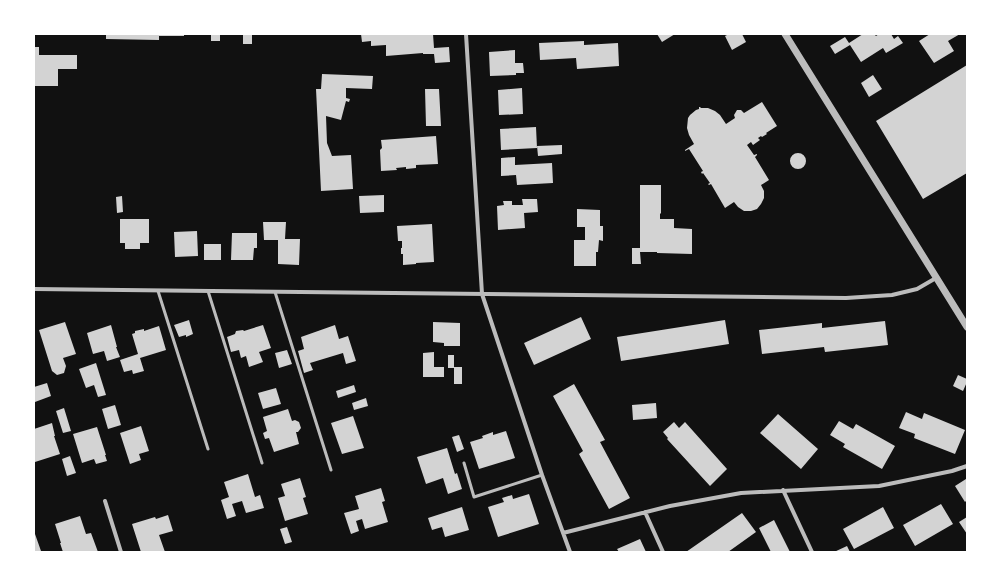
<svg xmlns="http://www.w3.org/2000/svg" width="1001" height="586" viewBox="0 0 1001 586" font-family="'Golos Text',sans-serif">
<rect width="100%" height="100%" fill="#111"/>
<path fill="#d3d3d3" d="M106 34H184V36H159V40L106 39Z
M211 34H220V41H211Z
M243 34H252V44H243Z
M361 34H433L434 48 449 47 450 62 435 63 434 54H423V53L386 56V45L371 46V41L362 42Z
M657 34H675L662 42Z
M729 34H742L746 42 732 50 725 36Z
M863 34H874L876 36 879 34H891L894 39 898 36 903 43 886 53 883 48 861 62 850 45 835 54 830 46 845 37 849 43Z
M930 34H960L948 41 954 51 934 63 919 41Z
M584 41V45L618 43 619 66 577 69 576 58 540 60 539 43Z
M34 47H39V55H77V69H58V86H34Z
M515 50V63H523L524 73H516V75L490 76 489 52Z
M967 65V173L923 199 876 121Z
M322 74 373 76 372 89 346 88V98L350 99 349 102 346 101 341 120 326 116 327 143 332 156 351 155 353 189 321 191 316 89H321Z
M873 75 882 89 869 97 861 83Z
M522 88 523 114 499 115 498 90Z
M425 89H439L441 126H426Z
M762 102 777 126 766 133 767 134 762 137 761 136 758 138 760 140 753 145 751 142 747 145 754 155 757 154V155L755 157 769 180 761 185 764 191V198L761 204 757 209 751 211H744L738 207 734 202 725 208 711 184 709 185 708 184 710 183 703 173 702 174 701 172 703 171 689 149 685 151V150L694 144 689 135 687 128 688 118 690 115 696 110 699 109V107H700L701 108H708L715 111 720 115 726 124 735 118 734 115 737 110H741L744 113Z
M536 127 537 148 501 150 500 129Z
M436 136 438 164 416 165V168L406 169V167L396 168 397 170 381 171 380 150 382 148 381 140Z
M562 145V154L538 156 537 146Z
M790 161a8 8 0 1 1 16 0a8 8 0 1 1-16 0Z
M515 157V165L552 163 553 183 517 185 516 175 501 176V158Z
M640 185H661V214L660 213V219H674V228L692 229V254L657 253V252H640L641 264H632V248H640Z
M384 195V212L360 213 359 196Z
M122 196 123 212 117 213 116 197Z
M522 199H537L538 212 524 213 525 228 498 230 497 206 504 205 503 201H512V205H523Z
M577 209 600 210V226H603V241L599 240 598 252H596V266H574V240H585V227H577Z
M120 219H149V243H140V249H125V243H120Z
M263 222H286L285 239H300L299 265 278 264V240H264Z
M432 224 434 262 416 263V264L403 265V254H401V248H402V241H398L397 226Z
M197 231 198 256 175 257 174 232Z
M232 233H257V248H254L253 260H231Z
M204 244H221V260H204Z
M581 317 591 339 534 365 524 343Z
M189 320 193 334 186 337V335L179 337 174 325Z
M725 320 729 344 621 361 617 337Z
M885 321 888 345 825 352 824 347 762 354 759 330 822 323V328Z
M65 322 76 354 63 358 66 366 64 373 57 375 52 371 39 330Z
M433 322 460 323V346H444V343L433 342Z
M111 325 117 347H116L120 357 107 361 104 351 93 354 87 333Z
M263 325 271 348 259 352 263 362 249 367 246 356 241 358 239 350 231 352 227 337 235 334 236 331 243 330 244 331Z
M335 325 339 339 348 336 356 361 346 364 343 353 310 363 313 370 304 373 298 351 304 349 301 337Z
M159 326 166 350 140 358 144 371 133 374 132 370 124 372 120 360 138 354 132 334 135 333V331L144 329V331Z
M287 350 292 364 279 368 275 353Z
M434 352V367H444V377H423V353Z
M448 355H454V368H448Z
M96 363 106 395 98 397 94 385 86 388 79 369Z
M454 367H462V384H454Z
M958 375 967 379V382L963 391 953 386Z
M47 383 51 396 35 402 34 387Z
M574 384 605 440 600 442 630 498 609 509 579 454 583 451 553 396Z
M354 385 356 392 338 398 336 391Z
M276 388 281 404 263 409 258 393Z
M366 398 368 406 354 410 352 403Z
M656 403 657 418 633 420 632 405Z
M115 405 121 425 108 429 102 409Z
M64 408 71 431 63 433 56 411Z
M288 409 292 421 295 420 299 422 301 428 298 432H296L299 444 274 452 269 438 265 439 263 433 267 431 263 417Z
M906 412 922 419 924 413 965 430 955 454 914 438 915 434 899 428Z
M778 414 818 449 801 469 760 433Z
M353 416 364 448 342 454 331 423Z
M839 421 853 429 856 424 895 446 882 469 843 447 845 444 830 435Z
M674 422 679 428 685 422 727 469 710 486 667 439 668 438 663 432Z
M52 423 55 436H54L60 454 35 462 34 429Z
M141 426 149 451 139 454 141 460 130 464 120 433Z
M97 427 106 455H105L107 461 96 464 94 459 82 463 73 434Z
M506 431 515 458 479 469 470 442 483 438 482 436 493 432V435Z
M459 435 464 449 457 452 452 437Z
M447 448 455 474 457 473 462 489 448 494 443 478 426 484 417 457Z
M70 456 76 473 67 476 62 459Z
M248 474 255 497 260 495 264 508 246 513 242 501 232 504 236 516 227 519 221 500 229 497 224 482Z
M300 478 306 497 303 498 308 514 285 521 278 498 285 496 281 484Z
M966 479 967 481V500L965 502 955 486Z
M381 488 385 501 382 502 388 522 365 529 362 519 356 521 359 531 351 534 344 513 359 509 355 496Z
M529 494 539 524 498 537 488 507 504 502 502 498 512 495 513 499Z
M941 504 953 524 915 546 903 525Z
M462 507 469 530 445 537 442 527 432 530 428 518Z
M883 507 894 528 854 549 843 529Z
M742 513 756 532 728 552H686Z
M168 515 173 531 159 535 165 552H141L132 524 155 517 156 519Z
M80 516 86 534 91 533 98 552H63L60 543H61L55 524Z
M967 517V534L959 522Z
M774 520 790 552H771L759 528Z
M287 527 292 542 285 544 280 529Z
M35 534 41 551 34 552V535Z
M640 539 646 552H619L617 549Z
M847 546 850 552H834Z"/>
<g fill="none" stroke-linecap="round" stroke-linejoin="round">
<path stroke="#bcbcbc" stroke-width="3" d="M158 291 208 449
M208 291 262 463
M275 292 331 470
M464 463 474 497 542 475"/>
<path stroke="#bcbcbc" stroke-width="4" d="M466 34 482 294 542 475 570 552
M34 289 846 298 892 295 917 289 936 278
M783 490 812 552
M105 501 121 552
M645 512 663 552
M563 533 670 506 741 493 879 486 952 471 967 466"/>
<path stroke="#bcbcbc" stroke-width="7" d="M785 34 967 327"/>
</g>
<rect width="1001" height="586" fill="none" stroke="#ffffff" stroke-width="70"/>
</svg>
